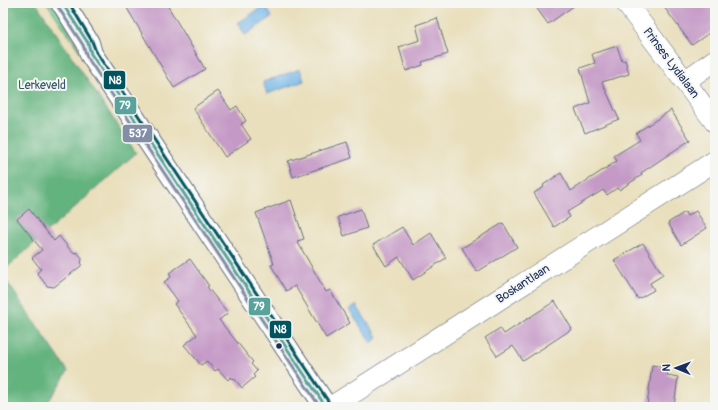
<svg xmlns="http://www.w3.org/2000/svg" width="718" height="410" viewBox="0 0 718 410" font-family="Pangolin,sans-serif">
<rect width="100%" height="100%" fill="#f6f6f2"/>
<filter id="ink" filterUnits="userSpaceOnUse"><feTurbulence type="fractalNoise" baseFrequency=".025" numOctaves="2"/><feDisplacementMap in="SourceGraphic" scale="8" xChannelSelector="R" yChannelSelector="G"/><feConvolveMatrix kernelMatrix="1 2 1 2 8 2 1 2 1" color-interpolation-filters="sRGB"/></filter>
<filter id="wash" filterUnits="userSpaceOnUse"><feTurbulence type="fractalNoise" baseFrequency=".012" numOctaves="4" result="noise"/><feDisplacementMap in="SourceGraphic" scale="16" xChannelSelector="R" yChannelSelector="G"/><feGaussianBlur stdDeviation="0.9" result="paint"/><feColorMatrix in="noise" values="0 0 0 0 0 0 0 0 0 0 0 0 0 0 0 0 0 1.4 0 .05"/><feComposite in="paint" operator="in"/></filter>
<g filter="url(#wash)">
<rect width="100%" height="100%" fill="#e9dfbc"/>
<path fill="#7ad195" stroke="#4a807a" d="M47 3H50L57 8 85 59Z"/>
<path fill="#63b37e" stroke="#3f716e" d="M3 3H36L136 153 3 271Z
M3 276 68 371 45 407H3Z"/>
<path fill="#70b4e6" stroke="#4672a2" d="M265 5 272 17 245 35 238 23Z
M300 69 304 81 267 94 263 82Z
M356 305 378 338 371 343 349 309Z"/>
<g id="blocks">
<path fill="#c499c6" d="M124 3H166L205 69 174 88Z
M533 3H578L548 24Z
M661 3H715V29L692 45Z
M437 18 448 54 422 62 423 65 406 71 399 47 420 40 416 25Z
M617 46 622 61 625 60 629 74 602 82 619 119 585 133 575 109 590 103 580 68 595 63 592 54Z
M218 91 231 110 237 106 246 121 241 124 251 139 225 157 193 108Z
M671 110 690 140 641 173 642 175 619 190 617 188 607 195 603 190 567 212 570 217 554 227 534 193 544 187 543 185 561 173 571 191 617 161 614 156 640 140 636 133Z
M347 142 352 158 293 177 288 161Z
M291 200 304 239 297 241 326 292 330 290 350 323 326 338 295 286 286 291 271 265 274 264 256 213Z
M29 209 54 241 59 236 72 252 78 253 82 258 81 266 54 287 47 286 37 273 41 269 32 258 42 250 17 219Z
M361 209 367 228 344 236 338 217Z
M696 211 707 228 681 245 668 223 685 212 687 216Z
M503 223 517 247 477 272 462 248Z
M402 227 413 245 431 233 446 258 413 280 399 257 386 266 373 245Z
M643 243 663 275 650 283 654 290 638 299 614 260Z
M190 259 209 286 207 287 228 313 219 320 253 362 251 364 257 371 253 375 255 377 242 388 234 378 233 379 231 377 228 380 218 369 215 371 207 361 201 365 184 345 197 335 174 304 178 301 164 282 171 277 169 273Z
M555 301 572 329 523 361 513 346 497 356 485 338 500 328 504 334Z
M652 365 668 368 667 375 678 377 674 407H647Z"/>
</g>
</g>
<g filter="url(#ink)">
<use href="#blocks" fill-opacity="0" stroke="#636d7f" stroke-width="1"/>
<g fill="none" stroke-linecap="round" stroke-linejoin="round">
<g stroke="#636d7f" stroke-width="22">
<path id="street" d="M626 3 715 122
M685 81 715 60
M331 407 715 161"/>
</g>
<g stroke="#636d7f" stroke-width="24">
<path id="secondary" d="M62 3 64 5 88 43 91 54 326 407"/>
</g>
<use href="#street" stroke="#fff" stroke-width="21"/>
<use href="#secondary" stroke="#fff" stroke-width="22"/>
<g stroke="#f6f6f2" stroke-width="6">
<path id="bus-1" d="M62 3 88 43 91 54 326 407"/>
</g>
<g stroke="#f6f6f2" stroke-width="6">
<path id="bus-2" d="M58 7 83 45 87 57 320 407"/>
</g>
<g stroke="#f6f6f2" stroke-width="6">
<path id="bus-3" d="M69 3 92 41 96 52 330 404"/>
</g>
<use href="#bus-1" stroke="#59a39c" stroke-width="3"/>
<use href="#bus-2" stroke="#828da6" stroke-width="3"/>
<use href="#bus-3" stroke="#005460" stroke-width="3"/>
</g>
</g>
<circle fill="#1b2f5e" stroke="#f6f6f2" stroke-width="1.5" cx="279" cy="346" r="3.5"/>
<g text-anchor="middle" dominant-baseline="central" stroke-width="4" stroke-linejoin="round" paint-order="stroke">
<g font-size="12" fill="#1b2f5e" stroke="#f6f6f2">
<text transform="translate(671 63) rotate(53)">Prinses Lydialaan</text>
<text transform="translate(523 284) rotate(-33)">Boskantlaan</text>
</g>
<g font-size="12" fill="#33586c" stroke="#f6f6f2">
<text x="42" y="85">Lerkeveld</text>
</g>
</g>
<g stroke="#f6f6f2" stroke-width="1.5">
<rect x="103" y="70" width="23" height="20" rx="4" fill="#005460"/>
<rect x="114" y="96" width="23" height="19" rx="4" fill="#59a39c"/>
<rect x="122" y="124" width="31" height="19" rx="4" fill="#828da6"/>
<rect x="248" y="297" width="23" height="19" rx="4" fill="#59a39c"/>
<rect x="269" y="320" width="23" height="19" rx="4" fill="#005460"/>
</g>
<g font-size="11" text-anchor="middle" font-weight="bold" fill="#fff">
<text x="115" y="84">N8</text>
<text x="125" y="109">79</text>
<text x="138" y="137">537</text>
<text x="259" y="310">79</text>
<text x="280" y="333">N8</text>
</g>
<rect width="718" height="410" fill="none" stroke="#f6f6f2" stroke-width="16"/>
<g transform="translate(676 368) rotate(271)" stroke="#f6f6f2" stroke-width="3" paint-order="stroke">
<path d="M0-3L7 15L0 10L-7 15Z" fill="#1b2f5e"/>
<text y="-6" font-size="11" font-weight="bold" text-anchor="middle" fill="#1b2f5e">N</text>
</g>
</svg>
